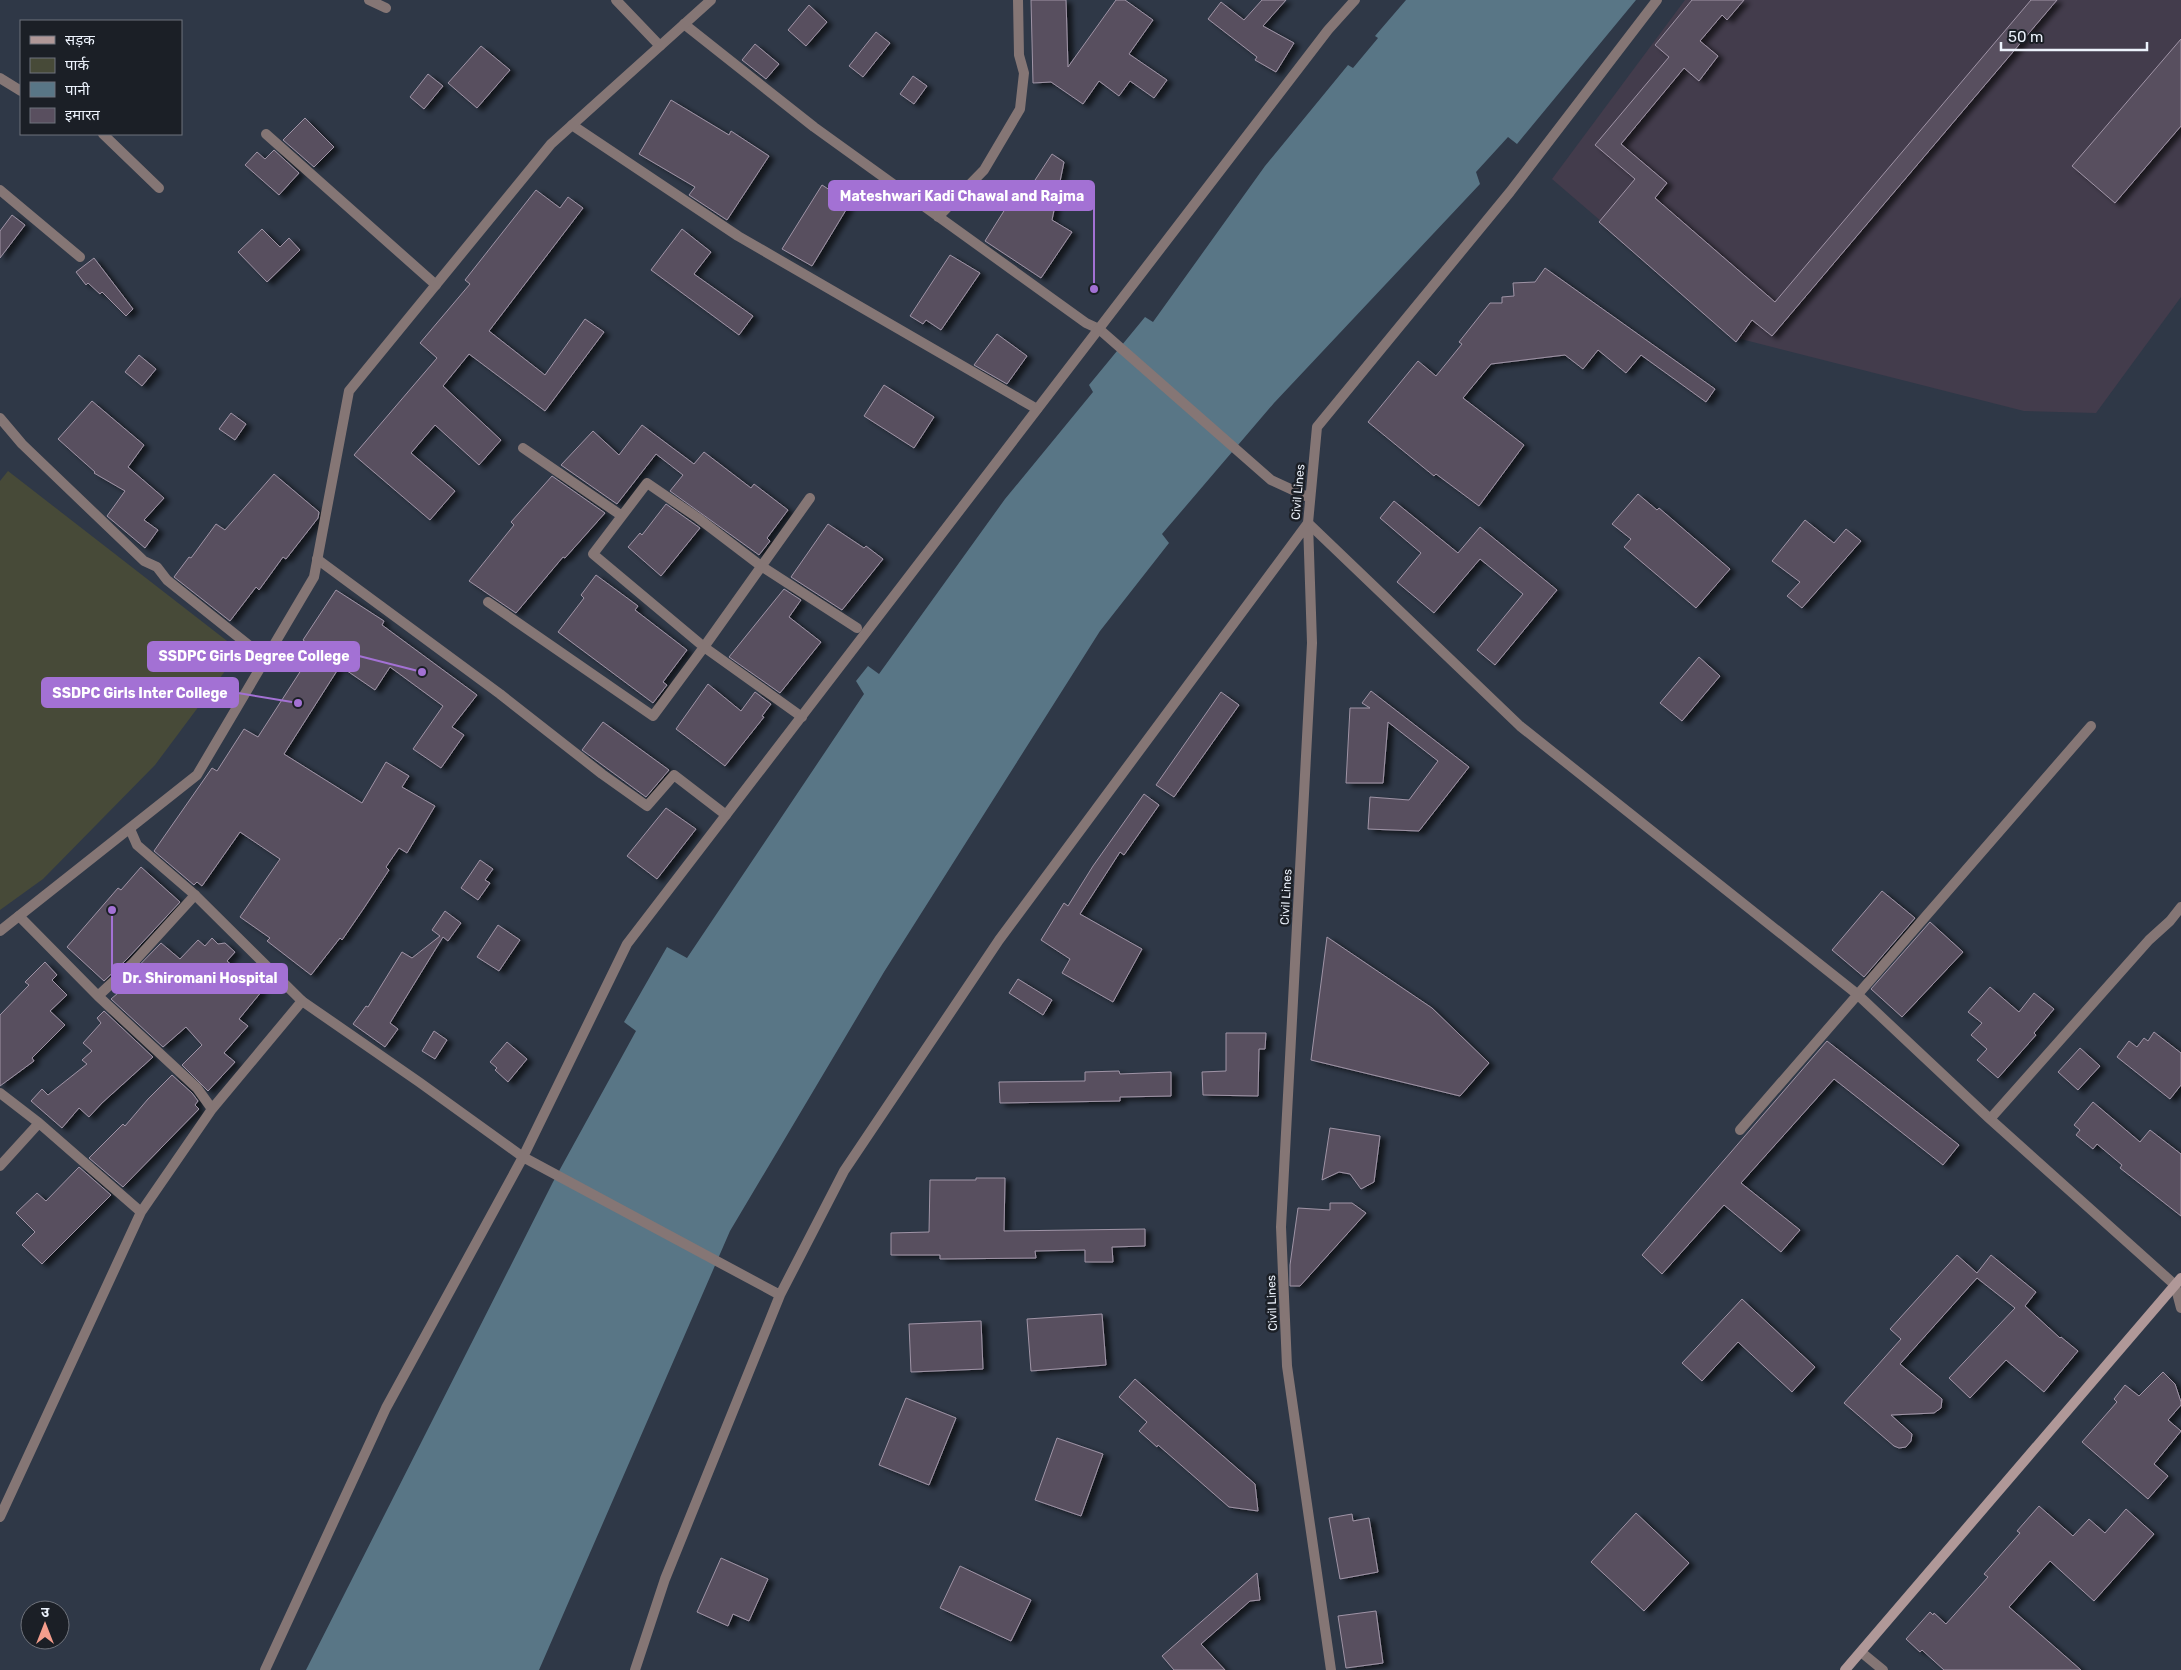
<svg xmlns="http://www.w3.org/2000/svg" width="2181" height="1670" viewBox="0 0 2181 1670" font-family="Rubik,'Noto Sans Devanagari',sans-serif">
<defs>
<filter id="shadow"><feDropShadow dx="5.5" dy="3" stdDeviation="2.5" flood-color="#0009"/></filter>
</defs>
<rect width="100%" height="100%" fill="#2f3847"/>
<path fill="#433c4c" d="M1685 0H2181V297L2096 413 2024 411 1737 338 1552 179Z"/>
<path fill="#474a38" d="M8 471 240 651 155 765 43 879 0 910V481Z"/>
<path fill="#597686" d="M1406 0H1636L1517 144 1508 137 1476 172 1480 184 1274 403 1162 534 1169 543 1100 631 884 972 730 1231 539 1670H306L553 1182 636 1031 624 1022 667 947 687 958 864 694 856 681 868 666 879 674 1005 499 1093 392 1089 385 1145 317 1153 322 1265 166 1348 65 1353 68 1378 38 1375 36Z"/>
<path fill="#594f5f" stroke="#9f94a6" filter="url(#shadow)" d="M1031 0H1066L1068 67 1116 0H1125L1153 20 1129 54 1167 80 1154 98 1130 81 1119 96 1099 81 1083 104 1051 82 1033 83Z
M1262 0H1286L1263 26 1294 43 1276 72 1255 60 1257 57 1208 19 1221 2 1244 20Z
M1692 0H1744L1727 20 1722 15 1700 41 1718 56 1699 81 1684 68 1621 144 1667 183 1655 198 1775 302 2031 0H2057L1772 336 1752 320 1736 342 1599 222 1635 179 1595 145 1669 57 1655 45Z
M809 5 827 22 806 46 788 30Z
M876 32 890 43 863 77 849 66Z
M2181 39V126L2115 203 2072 166Z
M755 44 779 64 766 79 742 60Z
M481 46 510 70 477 108 448 83Z
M428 74 443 86 424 109 410 97Z
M913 76 927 86 914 104 900 94Z
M671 100 729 135 731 131 769 156 727 220 689 195 695 187 639 154Z
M305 118 334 147 314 167 283 140Z
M274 150 299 173 279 195 245 165 257 152 265 159Z
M1052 154 1064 162 1052 220 1072 232 1041 278 985 241 1014 195 1022 200Z
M822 185 836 194 835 196 849 205 812 266 782 249Z
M536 190 560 208 568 197 583 208 489 331 545 375 585 319 604 332 545 411 469 354 443 386 501 440 479 465 435 425 411 453 455 491 430 520 354 455 437 358 420 343 470 284 465 280Z
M12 215 25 225 0 258V231Z
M262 229 280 247 289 238 300 250 267 282 238 252Z
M682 229 711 252 694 274 753 316 739 335 651 270Z
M950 255 980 273 941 330 926 320 923 324 910 316Z
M94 258 133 309 126 316 102 292 100 294 88 283 86 285 76 272Z
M1545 268 1715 389 1706 402 1641 355 1626 373 1598 350 1583 369 1565 355 1491 364 1463 398 1524 445 1479 506 1436 474 1434 476 1368 422 1418 361 1436 376 1462 344 1459 342 1490 303H1502V297L1514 296 1513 283 1535 282Z
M997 334 1027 356 1007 384 974 365Z
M139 355 156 369 142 386 125 372Z
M884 385 934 417 914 448 864 416Z
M92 401 144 445 128 467 164 498 144 520 158 530 145 548 107 516 125 491 94 473 95 472 58 439Z
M231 413 246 424 235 440 219 429Z
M642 425 694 464 704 452 751 488 754 484 788 510 767 538 770 541 759 555 670 491 683 475 656 454 617 504 561 465 593 431 619 455Z
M274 474 319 512 318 518 286 559 283 557 259 590 256 587 230 621 174 577 189 557 191 558 216 524 225 530Z
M552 476 605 513 565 558 563 557 516 613 469 581 514 525 511 522Z
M1638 494 1657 510 1659 508 1730 569 1696 608 1624 547 1631 539 1612 524Z
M1394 501 1458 553 1480 527 1557 590 1495 665 1477 650 1523 594 1480 559 1434 613 1397 582 1421 553 1380 518Z
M666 504 700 528 661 576 628 547 640 533 642 535Z
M1805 520 1834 543 1846 529 1861 541 1802 608 1787 596 1800 582 1772 561Z
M828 524 864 548 866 546 883 559 842 610 791 577Z
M596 575 638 606 635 610 687 650 663 682 667 685 653 703 558 632 584 598 581 595Z
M784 589 801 600 789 617 821 642 780 693 729 657Z
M336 590 384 621 382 625 477 695 452 727 464 735 441 768 413 749 443 706 390 667 375 690 340 666 284 754 362 803 386 762 409 776 402 787 435 806 407 853 399 848 386 867 389 870 364 908 342 940 340 938 311 975 267 941 270 938 240 917 280 859 240 832 202 886 197 882 194 885 154 851 212 768 217 771 244 729 258 737 307 661 299 656 307 643 303 640Z
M1699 657 1720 676 1682 721 1660 703Z
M708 684 741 711 755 692 771 704 762 716 764 717 725 766 676 729Z
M1371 691 1469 767 1419 831 1368 829 1370 797 1409 800 1438 761 1388 722 1383 783H1346L1350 708H1370L1362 703Z
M1221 692 1239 705 1174 797 1156 785Z
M603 722 669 770 646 797 582 750Z
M1144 794 1159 805 1124 855 1120 852 1080 914 1142 949 1113 1002 1062 973 1070 959 1041 940 1064 903 1068 906 1093 866Z
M666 808 696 829 657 879 627 856Z
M480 860 493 869 485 880 490 883 478 900 461 888Z
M141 867 180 902 127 959 104 981 67 947 118 888 121 890Z
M1882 891 1915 918 1864 977 1832 950Z
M445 911 461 923 448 941 443 937 390 1023 398 1029 385 1047 353 1024 366 1006 368 1007 402 952 412 958 440 936 432 930Z
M1930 922 1963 952 1902 1017 1871 989Z
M498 925 520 940 499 971 477 957Z
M1327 937 1432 1008 1489 1063 1460 1096 1311 1060Z
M212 938 218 944 225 943 235 952 227 961 262 991 239 1019 248 1026 224 1053 235 1062 208 1091 182 1065 202 1045 186 1027 163 1047 111 999 118 993 115 990 161 943 180 959 198 940 205 946Z
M45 962 57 975 52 980 67 995 50 1011 65 1025 32 1058 34 1061 0 1086V1015L29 985 25 982Z
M1018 979 1052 1000 1043 1015 1009 993Z
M1990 987 2019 1012 2034 993 2054 1009 2034 1033 2036 1035 1998 1078 1977 1060 1987 1049 1971 1035 1982 1023 1968 1012Z
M104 1011 153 1057 102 1103 89 1117 79 1108 62 1128 31 1101 42 1089 48 1095 87 1064 82 1060 92 1051 83 1043 101 1023 97 1018Z
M434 1031 447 1040 435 1059 422 1051Z
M2154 1032 2181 1053V1085L2170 1099 2117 1057 2129 1041 2137 1047 2144 1038 2148 1041Z
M1226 1033H1266L1265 1049H1259L1258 1096 1203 1095 1202 1072 1226 1071Z
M1827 1041 1959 1145 1943 1165 1834 1079 1741 1183 1800 1230 1781 1252 1724 1205 1662 1274 1642 1255Z
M507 1042 527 1059 508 1082 495 1070 497 1068 490 1062Z
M2080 1048 2100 1066 2078 1090 2058 1072Z
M1119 1071 1120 1074 1171 1072V1096L1120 1097V1101L1000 1103 999 1082 1085 1081V1072Z
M172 1075 192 1093 198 1101 195 1105 199 1109 123 1187 89 1158 123 1124 125 1126 148 1099Z
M2093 1102 2140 1142 2150 1130 2181 1154V1216L2120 1168 2122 1165 2097 1144 2093 1149 2076 1135 2080 1130 2074 1125Z
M1330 1128 1380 1136 1374 1182 1361 1189 1350 1174 1339 1172 1322 1180Z
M79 1167 111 1195 42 1264 22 1245 35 1232 16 1213 37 1193 46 1201Z
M976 1178H1005L1004 1231 1145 1229V1246L1112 1247 1113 1262H1085V1250L1035 1251 1036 1258 940 1259V1255H891V1233L929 1232 930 1180H976Z
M1330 1203H1352L1366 1213 1300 1286H1290V1265L1298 1208 1330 1210Z
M1957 1255 1977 1273 1991 1255 2036 1292 2025 1306 2060 1338 2061 1337 2078 1351 2044 1392 2006 1360 1970 1398 1949 1378 2015 1308 1977 1278 1900 1364 1942 1399 1941 1408 1934 1413 1891 1415 1912 1434 1911 1441 1906 1447 1899 1448 1894 1446 1844 1403 1901 1339 1890 1329Z
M1742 1299 1815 1367 1792 1392 1738 1342 1702 1381 1682 1363Z
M1102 1314 1106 1365 1031 1371 1027 1319Z
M981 1321 983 1369 911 1372 909 1324Z
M2163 1372 2175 1384 2181 1402V1405L2168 1420 2181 1431 2154 1464 2168 1476 2148 1499 2082 1442 2117 1402 2114 1399 2125 1385 2139 1396Z
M1135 1379 1255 1484 1258 1511 1229 1507 1158 1445 1157 1447 1139 1431 1147 1422 1119 1397Z
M906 1398 956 1418 929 1485 879 1465Z
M1057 1438 1103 1454 1081 1516 1035 1500Z
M2039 1506 2073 1536 2089 1519 2105 1533 2126 1509 2154 1534 2094 1601 2050 1561 2009 1607 2081 1670H1944L1922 1650 1920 1652 1906 1639 1930 1612 1933 1615 1934 1613 1946 1624 1988 1577 1984 1574 2020 1533 2017 1531Z
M1636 1513 1689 1563 1644 1611 1591 1562Z
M1352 1514 1353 1521 1369 1518 1378 1572 1340 1579 1329 1518Z
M721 1558 768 1579 749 1621 733 1614 728 1626 697 1612Z
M960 1566 1031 1600 1011 1641 940 1608Z
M1257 1573 1260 1600 1250 1601 1201 1644 1225 1670H1174L1162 1656Z
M1376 1611 1383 1663 1346 1668 1338 1616Z"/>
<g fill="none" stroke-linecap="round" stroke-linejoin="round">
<path stroke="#857675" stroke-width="10" d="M369 0 386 8
M616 0 660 46
M684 24 814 127 1086 323 1099 329 1271 480 1310 498
M0 78 21 91
M572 125 738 236 1037 409
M103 134 159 188
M266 134 436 285
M0 190 80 257
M938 217 984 170 1020 109 1024 73 1019 55 1018 0
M0 418 22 444 144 561 157 567 167 580 266 659
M523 448 622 516
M810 498 704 647 593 554 647 483 698 518 761 566 857 628
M1308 523 1520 726 1857 994 1990 1119 2175 1285 2181 1308
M317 559 500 694 602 774 647 806 674 775 726 815
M488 602 653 716 704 647 802 717
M19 916 98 996 197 1088 212 1109
M98 996 132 964 195 895
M0 1093 39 1123 141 1212
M1990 1119 2149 940 2170 921 2181 907
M1740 1130 2091 726
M0 1166 39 1123
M0 1517 141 1212 212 1109 302 1001
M1861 1652 1883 1670"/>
<path stroke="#857675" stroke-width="10" d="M130 829 137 845 195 895 302 1001 419 1082 523 1157 780 1295
M0 931 197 775 314 577 349 391 551 144 711 0
M265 1670 386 1408 523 1157 627 944 1328 30 1355 0
M635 1670 665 1579 780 1295 844 1171 999 940 1308 523
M1331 1670 1287 1366 1281 1227 1312 643 1308 523 1317 427 1510 192 1657 0"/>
<path stroke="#b09898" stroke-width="10" d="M1845 1670 2181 1278"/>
</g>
<g text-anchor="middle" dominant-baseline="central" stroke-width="5" stroke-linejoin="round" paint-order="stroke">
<g font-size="12" fill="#ecf2fc" stroke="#1b1f26">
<text transform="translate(1298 492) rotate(-85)">Civil Lines</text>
<text transform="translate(1286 897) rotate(-87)">Civil Lines</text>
<text transform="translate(1272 1303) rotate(-92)">Civil Lines</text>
</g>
</g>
<path fill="none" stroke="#a371d4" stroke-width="2" d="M1094 289L1094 196M422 672L359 656M298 703L238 693M112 910L112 979"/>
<g fill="#a371d4" stroke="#1b1f26" stroke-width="2">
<circle cx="1094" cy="289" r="5"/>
<circle cx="422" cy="672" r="5"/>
<circle cx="298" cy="703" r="5"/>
<circle cx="112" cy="910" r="5"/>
</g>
<g fill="#a371d4" stroke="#a371d4" stroke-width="2">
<rect x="829" y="181" width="265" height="29" rx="5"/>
<rect x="148" y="642" width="211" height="29" rx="5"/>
<rect x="42" y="678" width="196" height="29" rx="5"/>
<rect x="112" y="964" width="175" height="29" rx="5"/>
</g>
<g font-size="14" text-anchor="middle" font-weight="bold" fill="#fff">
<text x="962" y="201">Mateshwari Kadi Chawal and Rajma</text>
<text x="254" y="661">SSDPC Girls Degree College</text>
<text x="140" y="698">SSDPC Girls Inter College</text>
<text x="200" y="983">Dr. Shiromani Hospital</text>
</g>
<rect x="20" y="20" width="162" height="115" fill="#1b1f26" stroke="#6f737c"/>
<rect x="30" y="36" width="25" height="8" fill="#b09898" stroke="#6f737c"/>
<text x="65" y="45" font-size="15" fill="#ecf2fc">सड़क</text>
<rect x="30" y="58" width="25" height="15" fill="#474a38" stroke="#6f737c"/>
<text x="65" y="70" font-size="15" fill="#ecf2fc">पार्क</text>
<rect x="30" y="82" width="25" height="15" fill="#597686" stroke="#6f737c"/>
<text x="65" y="95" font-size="15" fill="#ecf2fc">पानी</text>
<rect x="30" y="108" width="25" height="15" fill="#594f5f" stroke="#6f737c"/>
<text x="65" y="120" font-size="15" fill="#ecf2fc">इमारत</text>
<g transform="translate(45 1625)"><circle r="24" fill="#1b1f26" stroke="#6f737c"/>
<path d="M0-4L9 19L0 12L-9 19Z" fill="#f49d8c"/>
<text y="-8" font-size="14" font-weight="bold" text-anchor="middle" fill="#ecf2fc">उ</text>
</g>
<path d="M2001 42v8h146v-8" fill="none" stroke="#ecf2fc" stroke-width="2.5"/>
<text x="2008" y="42" font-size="15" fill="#ecf2fc" stroke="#1b1f26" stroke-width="4" paint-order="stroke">50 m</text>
</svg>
